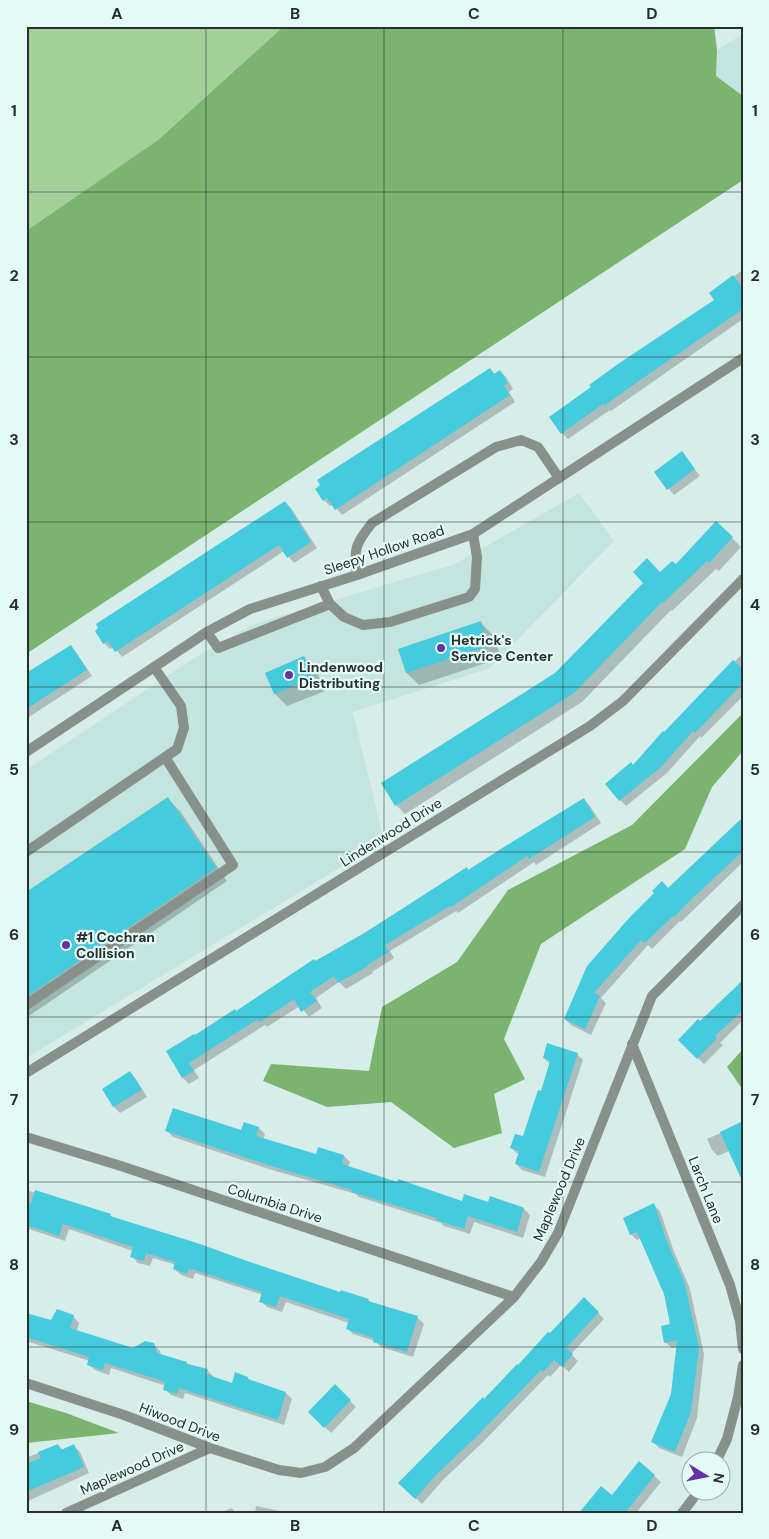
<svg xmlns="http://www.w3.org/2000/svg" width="769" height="1539" viewBox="0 0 769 1539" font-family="'DM Sans',sans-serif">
<rect width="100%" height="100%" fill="#d7edea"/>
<path fill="#c4e4df" d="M743 34V96L716 77 717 50Z
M579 493 614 541 490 668 353 712 384 841 26 1058V770L191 660 254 624 455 564Z"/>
<path fill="#a3d099" d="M26 26H284L158 140 26 231Z"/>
<path fill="#7ab46e" d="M284 26H714L717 50 716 76 743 96V180L26 654V231L158 140Z
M743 713V751L712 787 685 849 541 944 504 1039 525 1079 494 1094 502 1133 454 1148 391 1102 327 1107 263 1081 271 1064 369 1071 382 1007 457 962 508 890 632 825Z
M743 1049V1090L727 1067Z
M26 1401 66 1413 119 1433 26 1443Z"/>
<path fill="#0003" d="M743 270V319L611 411 610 410 568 439 562 433 716 301 710 293Z
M490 369 495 374 500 371 506 377 513 389 509 392 515 402 342 515 333 504 330 506 324 500Z
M682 453 700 476 674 495 655 472Z
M285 502 291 508 317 548 294 563 284 551 122 657 114 647 110 649 104 643Z
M716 522 741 547 719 571 716 569 672 611 671 610 582 702 405 814 396 805 383 784 556 674 661 574 676 566Z
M481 623 493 635 501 658 419 685 407 673 399 650Z
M70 646 76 652 92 676 26 719V675Z
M743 653V696L701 738 700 736 667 773 626 806 620 800 633 766Z
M304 657 316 670 325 691 287 706 275 694 266 673Z
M167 798 180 811 227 881 26 1018V893Z
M584 800 590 806 601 823 536 865 534 862 458 913 456 911 390 951 394 958 372 972 373 973 346 989 339 982 316 998 322 1008 309 1017 300 1006 267 1027 265 1025 194 1070 199 1078 189 1084 183 1078 167 1052 236 1012 315 962 469 871Z
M743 819V862L681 922 680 921 652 949 648 945 601 998 606 1003 591 1035 571 1025 565 1019 668 889Z
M743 981V1020L720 1043 723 1045 704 1064 679 1040 700 1023Z
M577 1054 583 1060 545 1177 522 1170 516 1164 519 1155 511 1148 524 1138 542 1092 550 1064 544 1058Z
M130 1072 136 1079 147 1097 120 1113 114 1107 104 1089Z
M743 1123V1184L741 1179H742L729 1151 718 1156 712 1150 707 1139Z
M245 1124 259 1128 265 1134 263 1140 317 1156H344L350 1162 348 1167 463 1202 489 1203 524 1209 530 1215 523 1238 474 1222 470 1234 444 1226 441 1223 359 1197 356 1194 272 1170 173 1137 167 1131H242Z
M26 1190 110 1215 114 1219 341 1294V1292L368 1300 372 1304 418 1318 424 1324 413 1357 381 1347 375 1341 353 1334 347 1328 349 1323 286 1302 282 1312 267 1307 261 1301 263 1295 195 1273 193 1279 181 1275 174 1269 176 1265 153 1258 150 1266 138 1263 132 1256 133 1251 69 1229 65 1241 26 1228Z
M654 1205 660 1211 673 1249 690 1289 704 1354 697 1418 682 1457 659 1448 653 1442 672 1395 678 1347 672 1348 665 1342 672 1325 665 1294 641 1238 637 1240 631 1234Z
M584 1299 604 1319 571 1354 578 1361 569 1372 561 1365 550 1377 548 1375 482 1443 443 1480 422 1504 400 1483 519 1367Z
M26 1314 52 1321 73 1316 79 1323 77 1331 133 1349 154 1345 160 1351 161 1355 207 1370 213 1376V1378L232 1385 248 1378 251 1381 286 1393 292 1399 284 1425 185 1393 183 1399 171 1395 165 1389 166 1386 111 1368 109 1375 95 1370 88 1364 90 1361 26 1341Z
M335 1386 356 1407 331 1433 310 1412Z
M58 1445 63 1450 74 1446 80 1452 89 1473 26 1502V1458Z
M639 1463 661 1482 636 1513H581L612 1497Z
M256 1506 290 1513H255Z
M232 1508 236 1513H220Z"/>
<path fill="#45cbde" d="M733 275 743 289V309L633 385 604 406 603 404 561 434 549 417 591 387 589 385 618 364 714 300 709 293Z
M490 368 494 374 500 370 508 383 504 386 510 395 335 510 327 498 323 501 315 489 320 485 317 480Z
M682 451 695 469 667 490 654 472Z
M285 501 311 542 287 558 279 545 115 652 108 641 103 644 95 631 98 628 96 624Z
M716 521 733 537 709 563 707 561 663 603 662 602 574 693 395 806 381 783 555 673 643 583 633 572 647 558 660 572 672 561 676 564Z
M481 621 489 646 406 673 398 649Z
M71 645 87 670 26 709V673Z
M304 656 313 678 274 694 265 673Z
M733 660 743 669V683L695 733 693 731 661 767 619 801 605 784 631 762 633 765 663 731 664 732Z
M168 797 216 868 26 997V892Z
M584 798 595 817 529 859 527 856 451 907 450 906 385 945 389 952 367 965 368 966 338 983 334 976 310 992 317 1001 301 1012 294 999 260 1022 258 1019 189 1063 194 1071 182 1078 166 1051 194 1034 195 1035 235 1009 236 1011 314 959 315 961 363 934 467 867 468 870 507 845Z
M743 817V851L695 896 674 917 673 916 645 943 641 940 594 993 600 996 585 1029 564 1019 587 966 630 917 654 893 652 891 662 881 668 888Z
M743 980V1010L715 1036 717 1038 697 1059 678 1040 698 1019 700 1021Z
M547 1043 578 1053 539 1172 515 1164 519 1151 510 1148 515 1134 523 1136 538 1090 541 1091 550 1061 543 1058Z
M130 1071 142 1090 113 1107 102 1089Z
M173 1108 241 1130 244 1122 259 1127 256 1136 316 1154 318 1147 344 1155 342 1164 397 1182 398 1179 462 1201 464 1194 488 1202 490 1196 522 1207 524 1208 517 1232 468 1216 464 1229 436 1220 437 1218 351 1192 352 1190 265 1164 165 1131Z
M743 1121V1183L720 1132Z
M35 1190 111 1214 110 1216 197 1243 250 1262 340 1292 341 1290 369 1299 368 1301 418 1316 407 1352 373 1342 374 1338 346 1329 349 1319 280 1296 276 1307 259 1302 262 1292 189 1268 187 1274 173 1269 175 1262 146 1253 144 1261 130 1257 133 1247 63 1224 59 1236 26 1225V1202L31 1204Z
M654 1203 667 1242 684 1281 699 1347 691 1412 675 1452 651 1442 671 1394 677 1340 664 1343 661 1326 670 1324 664 1294 637 1232 630 1235 623 1218Z
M584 1297 599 1312 566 1348 573 1354 562 1367 554 1360 543 1372 541 1370 476 1437 437 1474 415 1499 398 1483 483 1397 484 1399 517 1364 518 1365 548 1332 550 1333Z
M57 1309 74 1315 70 1328 133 1348 145 1341 154 1343 157 1353 187 1362V1364L208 1369 206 1374 232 1383 235 1372 248 1377V1379L286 1392 278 1420 179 1388 177 1394 163 1390 165 1383 163 1381 105 1363 103 1370 87 1365 89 1357 26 1337V1313L51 1320Z
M335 1384 351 1400 324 1428 308 1412Z
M58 1444 61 1450 74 1444 84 1467 26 1492V1464L41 1458 38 1452Z
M639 1461 655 1475 625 1513H579L601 1486 612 1495Z"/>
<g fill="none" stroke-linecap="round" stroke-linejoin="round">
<path stroke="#88908c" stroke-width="10" d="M357 575C353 549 356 543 372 523L496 447 521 440 538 447 559 478
M321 586 330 604 344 617 363 625 390 622 469 597 475 589 477 557 473 534
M207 632 218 648 330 604
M26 852 177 749 184 728 181 706 154 667
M26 1005 233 865 165 757"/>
<path stroke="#88908c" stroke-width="10" d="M26 752 207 632 250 609 357 575 473 534 743 358
M632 1044 730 1285 740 1321 743 1349
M26 1073 590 726 623 701 743 579
M26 1137 121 1166 514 1297
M26 1383 124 1415 210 1448 279 1470 301 1473 325 1467 354 1448 514 1297 541 1262 558 1233 652 996 743 905
M716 1462 727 1439 738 1397 743 1365
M66 1513 210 1448
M682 1513 698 1492"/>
</g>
<path fill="none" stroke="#272f2e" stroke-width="1" stroke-opacity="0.55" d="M206 26V1513M384 26V1513M563 26V1513M26 192H743M26 357H743M26 522H743M26 687H743M26 852H743M26 1017H743M26 1182H743M26 1347H743"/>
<g fill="#6731a8" stroke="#e4faf7" stroke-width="2">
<circle cx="441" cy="648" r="5"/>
<circle cx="289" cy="675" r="5"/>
<circle cx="66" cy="945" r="5"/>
</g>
<g text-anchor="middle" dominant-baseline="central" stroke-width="4.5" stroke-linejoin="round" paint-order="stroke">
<g font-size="14" fill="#272f2e" stroke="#e4faf7">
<text transform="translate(384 550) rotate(-19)">Sleepy Hollow Road</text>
<text transform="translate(391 832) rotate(-32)">Lindenwood Drive</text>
<text transform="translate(559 1189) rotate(-67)">Maplewood Drive</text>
<text transform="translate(706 1190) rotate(68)">Larch Lane</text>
<text transform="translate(275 1203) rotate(18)">Columbia Drive</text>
<text transform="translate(180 1422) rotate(21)">Hiwood Drive</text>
<text transform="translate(132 1468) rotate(-24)">Maplewood Drive</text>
</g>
<g font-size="14" font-weight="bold" fill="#272f2e" stroke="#e4faf7" text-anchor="start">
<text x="451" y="640">Hetrick's<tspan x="451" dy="16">Service Center</tspan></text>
<text x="299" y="667">Lindenwood<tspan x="299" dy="16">Distributing</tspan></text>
<text x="76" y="937">#1 Cochran<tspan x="76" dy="16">Collision</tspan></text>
</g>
</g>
<rect width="769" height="1539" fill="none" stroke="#e4faf7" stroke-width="55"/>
<g transform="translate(706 1476) rotate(100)"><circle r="24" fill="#e4faf7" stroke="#98a9a7"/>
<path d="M0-4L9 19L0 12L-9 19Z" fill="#6731a8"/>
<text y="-8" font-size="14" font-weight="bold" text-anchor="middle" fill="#272f2e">N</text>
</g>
<rect x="28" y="28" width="714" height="1484" fill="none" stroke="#272f2e" stroke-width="2"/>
<g font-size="16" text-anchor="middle" font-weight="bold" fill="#272f2e">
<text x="117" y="19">A</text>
<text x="295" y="19">B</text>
<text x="474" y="19">C</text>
<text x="652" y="19">D</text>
<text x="14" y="116">1</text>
<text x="755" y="116">1</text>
<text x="14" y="281">2</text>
<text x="755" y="281">2</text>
<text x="14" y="445">3</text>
<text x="755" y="445">3</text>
<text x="14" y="610">4</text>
<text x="755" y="610">4</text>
<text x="14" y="775">5</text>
<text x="755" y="775">5</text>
<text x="14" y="940">6</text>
<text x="755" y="940">6</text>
<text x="14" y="1105">7</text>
<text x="755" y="1105">7</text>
<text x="14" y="1270">8</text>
<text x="755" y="1270">8</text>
<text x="14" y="1435">9</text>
<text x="755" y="1435">9</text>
<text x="117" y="1531">A</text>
<text x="295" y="1531">B</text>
<text x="474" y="1531">C</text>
<text x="652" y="1531">D</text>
</g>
</svg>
